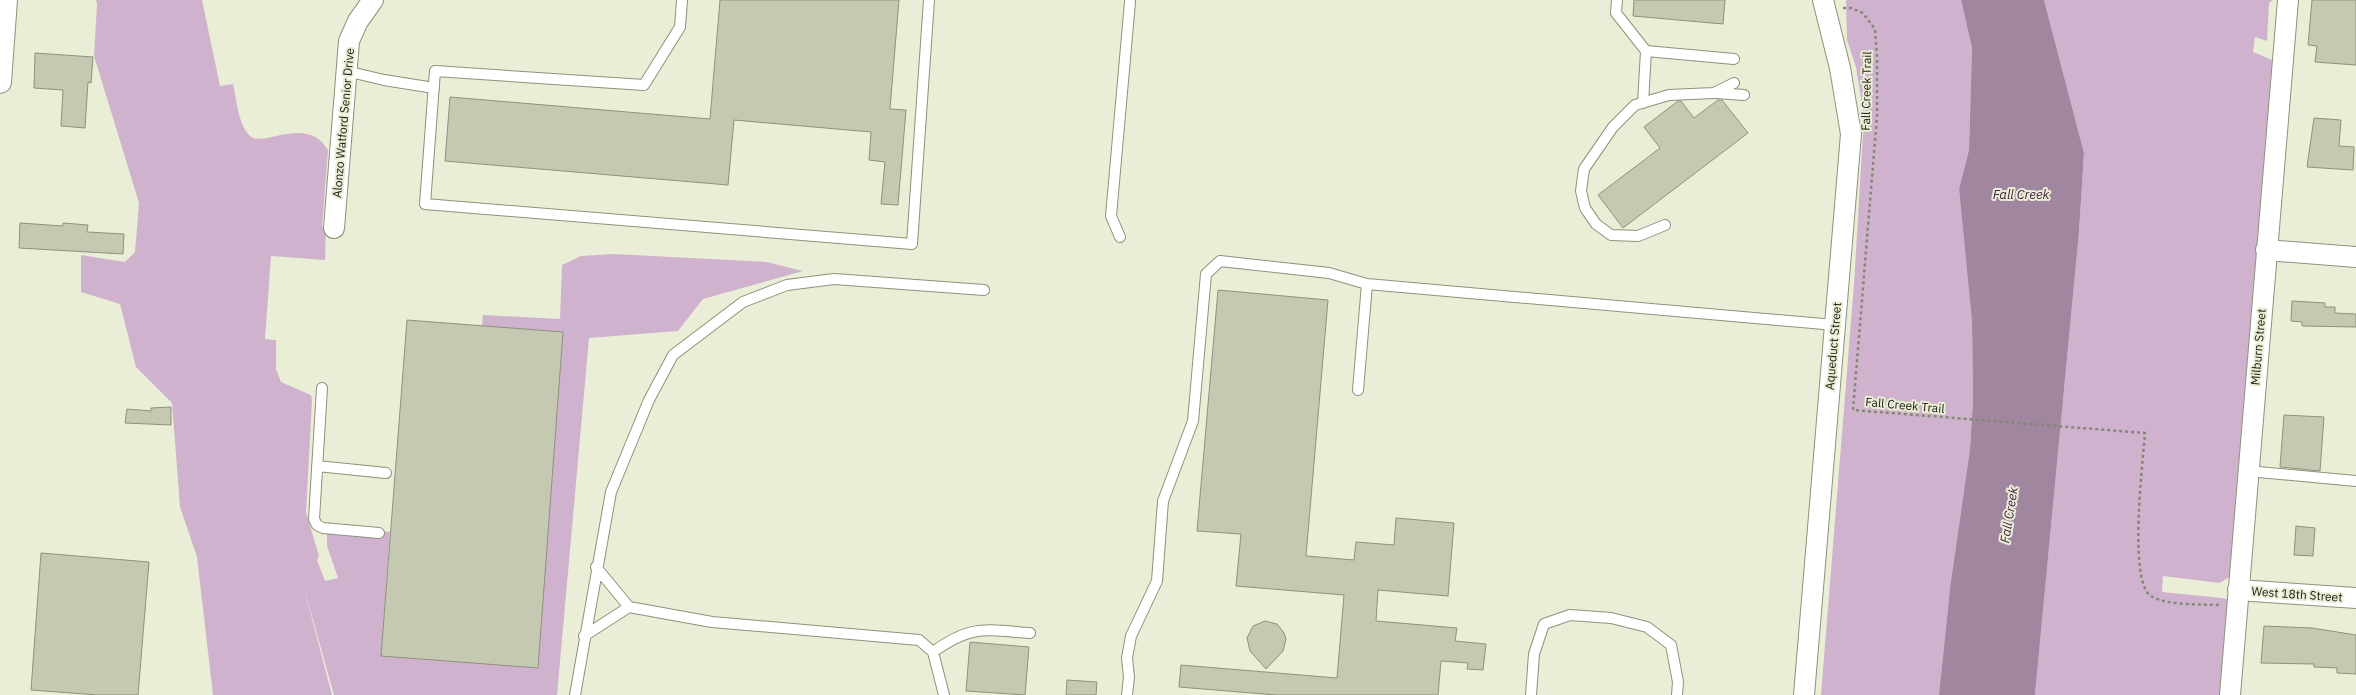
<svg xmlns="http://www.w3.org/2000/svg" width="2356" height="695" viewBox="0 0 2356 695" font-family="'IBM Plex Sans',sans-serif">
<rect width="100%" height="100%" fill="#ebeed6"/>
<path fill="#cfb3ce" d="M96 0H202L220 86 233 84C237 101 238 124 250 136 263 148 307 114 328 150L322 227 326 228 325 260 271 256 265 339 276 340V369L281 382 311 395 312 400 306 512 319 556 317 560 325 581 338 578 327 546V532L340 527 390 532 381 656 563 332 482 326 483 315 560 319 562 265 581 256 614 254 767 262 803 271 703 299 678 331 589 338 557 695H334L303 584 332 695H213L197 557 180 507 172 403 136 367 120 304 81 292V255L125 262 135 252 139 203 94 56 97 4Z
M1846 0H1961L1972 48 1969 150 1959 189 1972 322 1973 400 1970 449 1950 588 1939 695H1821L1854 284 1864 117 1856 67 1847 40Z
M2044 0H2273L2269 3 2267 41 2255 37 2253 52 2275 61 2230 577 2219 583 2163 576 2162 592 2222 598 2227 599 2230 603 2223 695H2035L2079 232 2084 153Z"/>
<path fill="#a0869f" d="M1961 0H2044L2084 153 2079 232 2035 695H1939L1950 588 1970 449 1973 400 1972 322 1959 189 1969 150 1972 48Z"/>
<path fill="#c6c9b1" stroke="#8f917b" d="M720 0H899L890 109 906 110 898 205 881 204 885 162 869 160 871 132 734 120 728 185 445 161 450 97 710 119Z
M1634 0H1725L1723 24 1633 16Z
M2312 0H2356V65L2315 62 2317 46 2308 45Z
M35 53 93 57 91 83 88 82 85 128 61 126 63 90 34 88Z
M1718 100H1722L1748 133 1623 228 1598 195 1660 148 1644 127 1678 101H1681L1694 118Z
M2314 118 2341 120 2339 146 2354 147 2353 170 2307 167Z
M20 223 63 226V223L88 225 87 232 124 234 123 254 19 248Z
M1218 290 1328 300 1306 556 1354 560 1356 542 1394 545 1396 518 1454 523 1448 596 1378 590 1376 621 1457 628 1455 641 1486 644 1483 670 1467 669 1468 663 1441 661 1438 695H1276L1179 687 1181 665 1337 678 1344 595 1236 586 1241 534 1197 531Z
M2292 301 2325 303V307H2335V313L2356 314V327L2302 326V322L2291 321Z
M407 320 563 332 538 668 381 656Z
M171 407V425L125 423 127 409 151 411V408Z
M2284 415 2324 417 2320 471 2280 467Z
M2296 526 2315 528 2313 556 2294 555Z
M41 553 149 562 138 695H98L31 690Z
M1265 621 1277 624 1284 633 1286 639 1283 651 1266 669 1250 651 1247 638 1253 626Z
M2264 626 2312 628 2356 635V674L2337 673V668L2314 667V664L2261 663Z
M970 642 1029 647 1025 695 966 691Z
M1067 680 1097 682 1096 695H1066Z"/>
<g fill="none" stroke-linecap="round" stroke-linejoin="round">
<g stroke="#8f917b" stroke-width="12">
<path id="service" d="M682 0 680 27 644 85 435 71 425 204 912 244 929 0
M1617 0 1616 13 1646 51
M346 71 384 80 434 88
M1716 93 1744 95
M1643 103 1646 51 1734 59
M1665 225 1638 236 1611 235 1596 224 1585 208 1581 191 1584 169 1613 127 1635 105 1669 95 1714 93 1734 83
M1120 237 1111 216 1130 2
M322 388 314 519 317 525 323 528 379 533
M1358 390 1367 284 1835 325
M317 466 386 473
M2248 471 2356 481
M629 607 712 622 919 640 933 652C972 624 985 630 1030 633
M584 636 629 607 596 567
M933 652 944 695
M575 695 611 492 649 400 673 355 743 302 787 285 834 279 984 290
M1127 695 1129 677 1127 658 1131 636 1157 581 1163 501 1193 421 1206 274 1220 261 1329 273 1367 284
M1531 695 1534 654 1544 624 1570 615 1611 618 1647 627 1671 645 1678 682 1677 695"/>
</g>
<g stroke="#8f917b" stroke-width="22">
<path id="minor" d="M334 228 349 41 358 21 373 0
M2266 250 2356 257
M2238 590 2356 598
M1804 695 1851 134 1840 68 1823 0
M2230 695 2288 0"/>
</g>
<g stroke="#8f917b" stroke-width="24">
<path id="primary" d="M0 82 6 0"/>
</g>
<path stroke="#858776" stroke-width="2.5" stroke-dasharray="3 3" stroke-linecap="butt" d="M1843 8H1851L1863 13 1875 29 1877 57V116L1853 410 2145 433C2143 461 2128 582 2151 596 2167 606 2201 604 2220 605"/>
<use href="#service" stroke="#fff" stroke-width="10"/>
<use href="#minor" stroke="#fff" stroke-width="20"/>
<use href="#primary" stroke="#fff" stroke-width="22"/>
</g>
<g text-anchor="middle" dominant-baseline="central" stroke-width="4" stroke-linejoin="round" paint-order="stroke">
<g font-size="12" fill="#191a11" stroke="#ebeed6">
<text transform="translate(1866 91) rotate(-89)">Fall Creek Trail</text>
<text transform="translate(343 123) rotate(-85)">Alonzo Watford Senior Drive</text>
<text transform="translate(1833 346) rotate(-85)">Aqueduct Street</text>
<text transform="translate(2258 347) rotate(-85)">Milburn Street</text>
<text transform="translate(1905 405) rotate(5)">Fall Creek Trail</text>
<text transform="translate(2297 594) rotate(4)">West 18th Street</text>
</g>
<g font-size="13" font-style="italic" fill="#442044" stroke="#ebeed6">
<text x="2021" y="194">Fall Creek</text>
<text transform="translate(2009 515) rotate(-81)">Fall Creek</text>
</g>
</g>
</svg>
